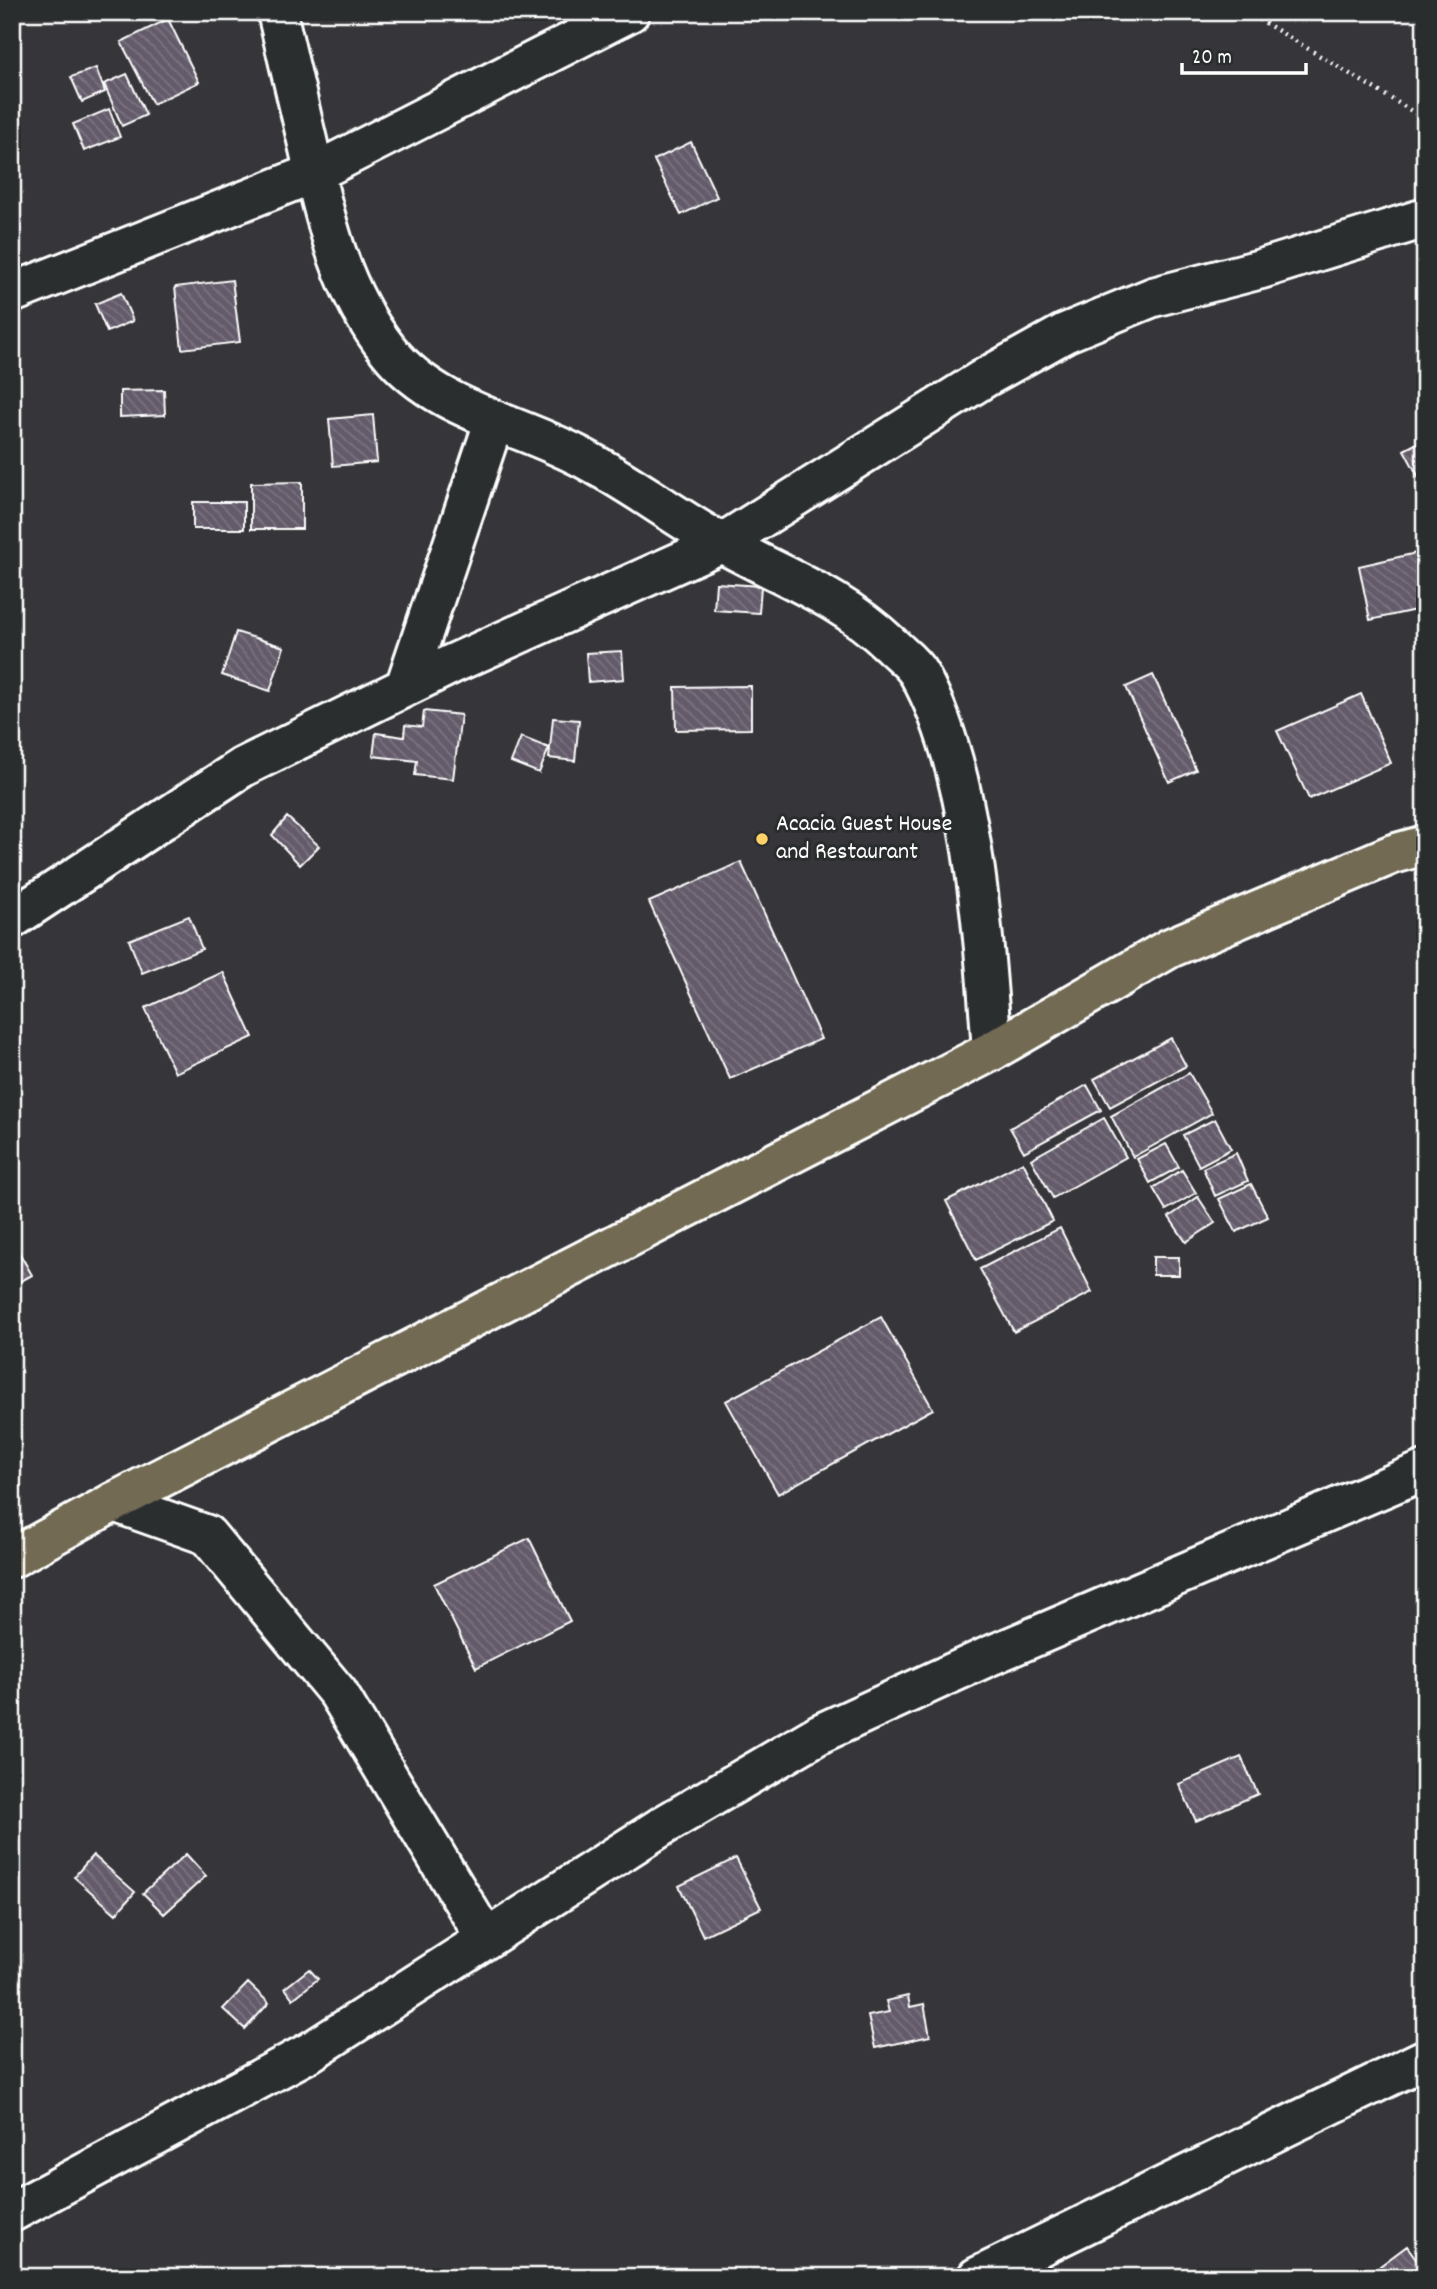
<svg xmlns="http://www.w3.org/2000/svg" width="1437" height="2289" viewBox="0 0 1437 2289" font-family="Dekko,sans-serif">
<defs>
<pattern id="building-back-hatch" width="6" height="6" patternUnits="userSpaceOnUse" patternTransform="scale(1.75)"><rect width="6" height="6" fill="#645a6a"/><path d="M-1 5l2 2M0 0l6 6M5-1l2 2" fill="none" stroke="#7b7380"/></pattern>
</defs>
<rect width="100%" height="100%" fill="#36363a"/>
<filter id="ink" filterUnits="userSpaceOnUse"><feTurbulence type="fractalNoise" baseFrequency=".0143" numOctaves="2"/><feDisplacementMap in="SourceGraphic" scale="14" xChannelSelector="R" yChannelSelector="G"/><feConvolveMatrix kernelMatrix="1 2 1 2 8 2 1 2 1" color-interpolation-filters="sRGB"/></filter>
<g filter="url(#ink)">
<path fill="url(#building-back-hatch)" stroke="#fff" stroke-width="2" d="M168 19 199 82 153 104 121 42Z
M96 68 105 92 82 102 71 77Z
M127 74 146 115 122 126 104 84Z
M109 109 120 137 84 151 73 124Z
M691 142 717 197 681 215 654 160Z
M232 280 240 342 182 349 175 287Z
M121 293 133 321 107 332 95 304Z
M164 390 165 415 120 417V391Z
M373 415 377 462 333 466 329 419Z
M1425 439V489L1404 450Z
M302 482V529H251V483Z
M193 502H244V529H193Z
M1425 551V636L1420 609 1370 620 1359 566Z
M716 583 761 586 759 613 714 610Z
M236 632 284 647 270 691 222 675Z
M622 651 624 679 588 682 586 653Z
M1153 675 1196 770 1169 782 1126 687Z
M751 686V729L676 730 675 687Z
M1361 694 1391 763 1309 799 1277 731Z
M424 711 461 715 453 779 415 775 417 761 373 756 376 733 404 737 405 725 422 727Z
M553 718 579 720 575 761 549 758Z
M521 737 549 748 539 773 511 762Z
M287 817 319 846 300 865 272 835Z
M741 862 821 1039 730 1079 649 902Z
M189 916 202 949 142 973 129 940Z
M223 972 253 1037 175 1073 145 1008Z
M1171 1038 1186 1066 1110 1107 1094 1079Z
M1189 1073 1212 1113 1133 1157 1111 1116Z
M1087 1085 1101 1110 1024 1152 1010 1128Z
M1104 1118 1126 1157 1053 1198 1031 1159Z
M1215 1119 1231 1149 1199 1166 1183 1135Z
M1166 1144 1179 1167 1150 1183 1137 1159Z
M1236 1153 1248 1181 1215 1196 1203 1168Z
M1023 1162 1053 1221 976 1260 946 1201Z
M1182 1170 1196 1193 1166 1210 1153 1188Z
M1251 1184 1268 1217 1236 1232 1219 1199Z
M1198 1197 1215 1223 1186 1242 1169 1217Z
M1060 1228 1092 1292 1014 1332 980 1269Z
M12 1240 32 1275 12 1286Z
M1153 1257H1179V1275H1153Z
M881 1317 933 1409 778 1494 726 1401Z
M529 1538 570 1621 476 1668 434 1584Z
M1241 1757 1258 1794 1196 1821 1179 1784Z
M186 1854 206 1876 164 1914 143 1893Z
M93 1855 135 1892 116 1914 74 1877Z
M736 1858 761 1908 703 1936 679 1886Z
M309 1969 318 1979 293 1999 285 1988Z
M248 1983 269 2003 245 2029 223 2009Z
M908 1996 910 2007 924 2004 930 2036 875 2048 868 2016 889 2012 886 2001Z
M1407 2246 1425 2271V2277H1387L1380 2266Z"/>
<g fill="none" stroke-linecap="round" stroke-linejoin="round">
<g stroke="#fff" stroke-width="44">
<path id="minor" d="M277 12C288 59 299 106 310 153 326 224 342 292 388 350 434 409 516 423 579 456 628 481 672 515 720 542 782 577 837 594 891 645 900 654 913 663 919 674 974 771 984 941 992 1051
M12 293 314 173 630 12
M405 687 494 422
M12 919 243 767 452 664 722 543 986 377 1065 333 1153 297 1261 269 1425 218
M114 1502 207 1535 338 1693 486 1939
M12 2212 310 2052 664 1825 821 1733 987 1657 1425 1470
M977 2277 1425 2059"/>
</g>
<g stroke="#fff" stroke-width="44">
<path id="major" d="M12 1558 114 1502 992 1051 1170 948 1393 854 1425 845"/>
</g>
<path stroke="#fff" stroke-width="4.5" stroke-dasharray="2 5" stroke-linecap="butt" d="M1247 12 1425 119"/>
<use href="#minor" stroke="#2a2d2e" stroke-width="38"/>
<use href="#major" stroke="#726b52" stroke-width="38"/>
</g>
</g>
<circle fill="#ffd166" stroke="#2a2d2e" stroke-width="2.5" cx="762" cy="839" r="7"/>
<g text-anchor="middle" dominant-baseline="central" stroke-width="6" stroke-linejoin="round" paint-order="stroke">
<g font-size="24" fill="#fff" stroke="#2a2d2e" text-anchor="start">
<text x="776" y="825">Acacia Guest House<tspan x="776" dy="28">and Restaurant</tspan></text>
</g>
</g>
<rect width="1437" height="2289" fill="none" stroke="#2a2d2e" stroke-width="42"/>
<rect x="21" y="21" width="1395" height="2247" fill="none" stroke="#fff" stroke-width="2.5" filter="url(#ink)"/>
<path d="M1182 63v10h124v-10" fill="none" stroke="#ffffff" stroke-width="3.5"/>
<text x="1192" y="63" font-size="21" fill="#ffffff" stroke="#2a2d2e" stroke-width="5" paint-order="stroke">20 m</text>
</svg>
